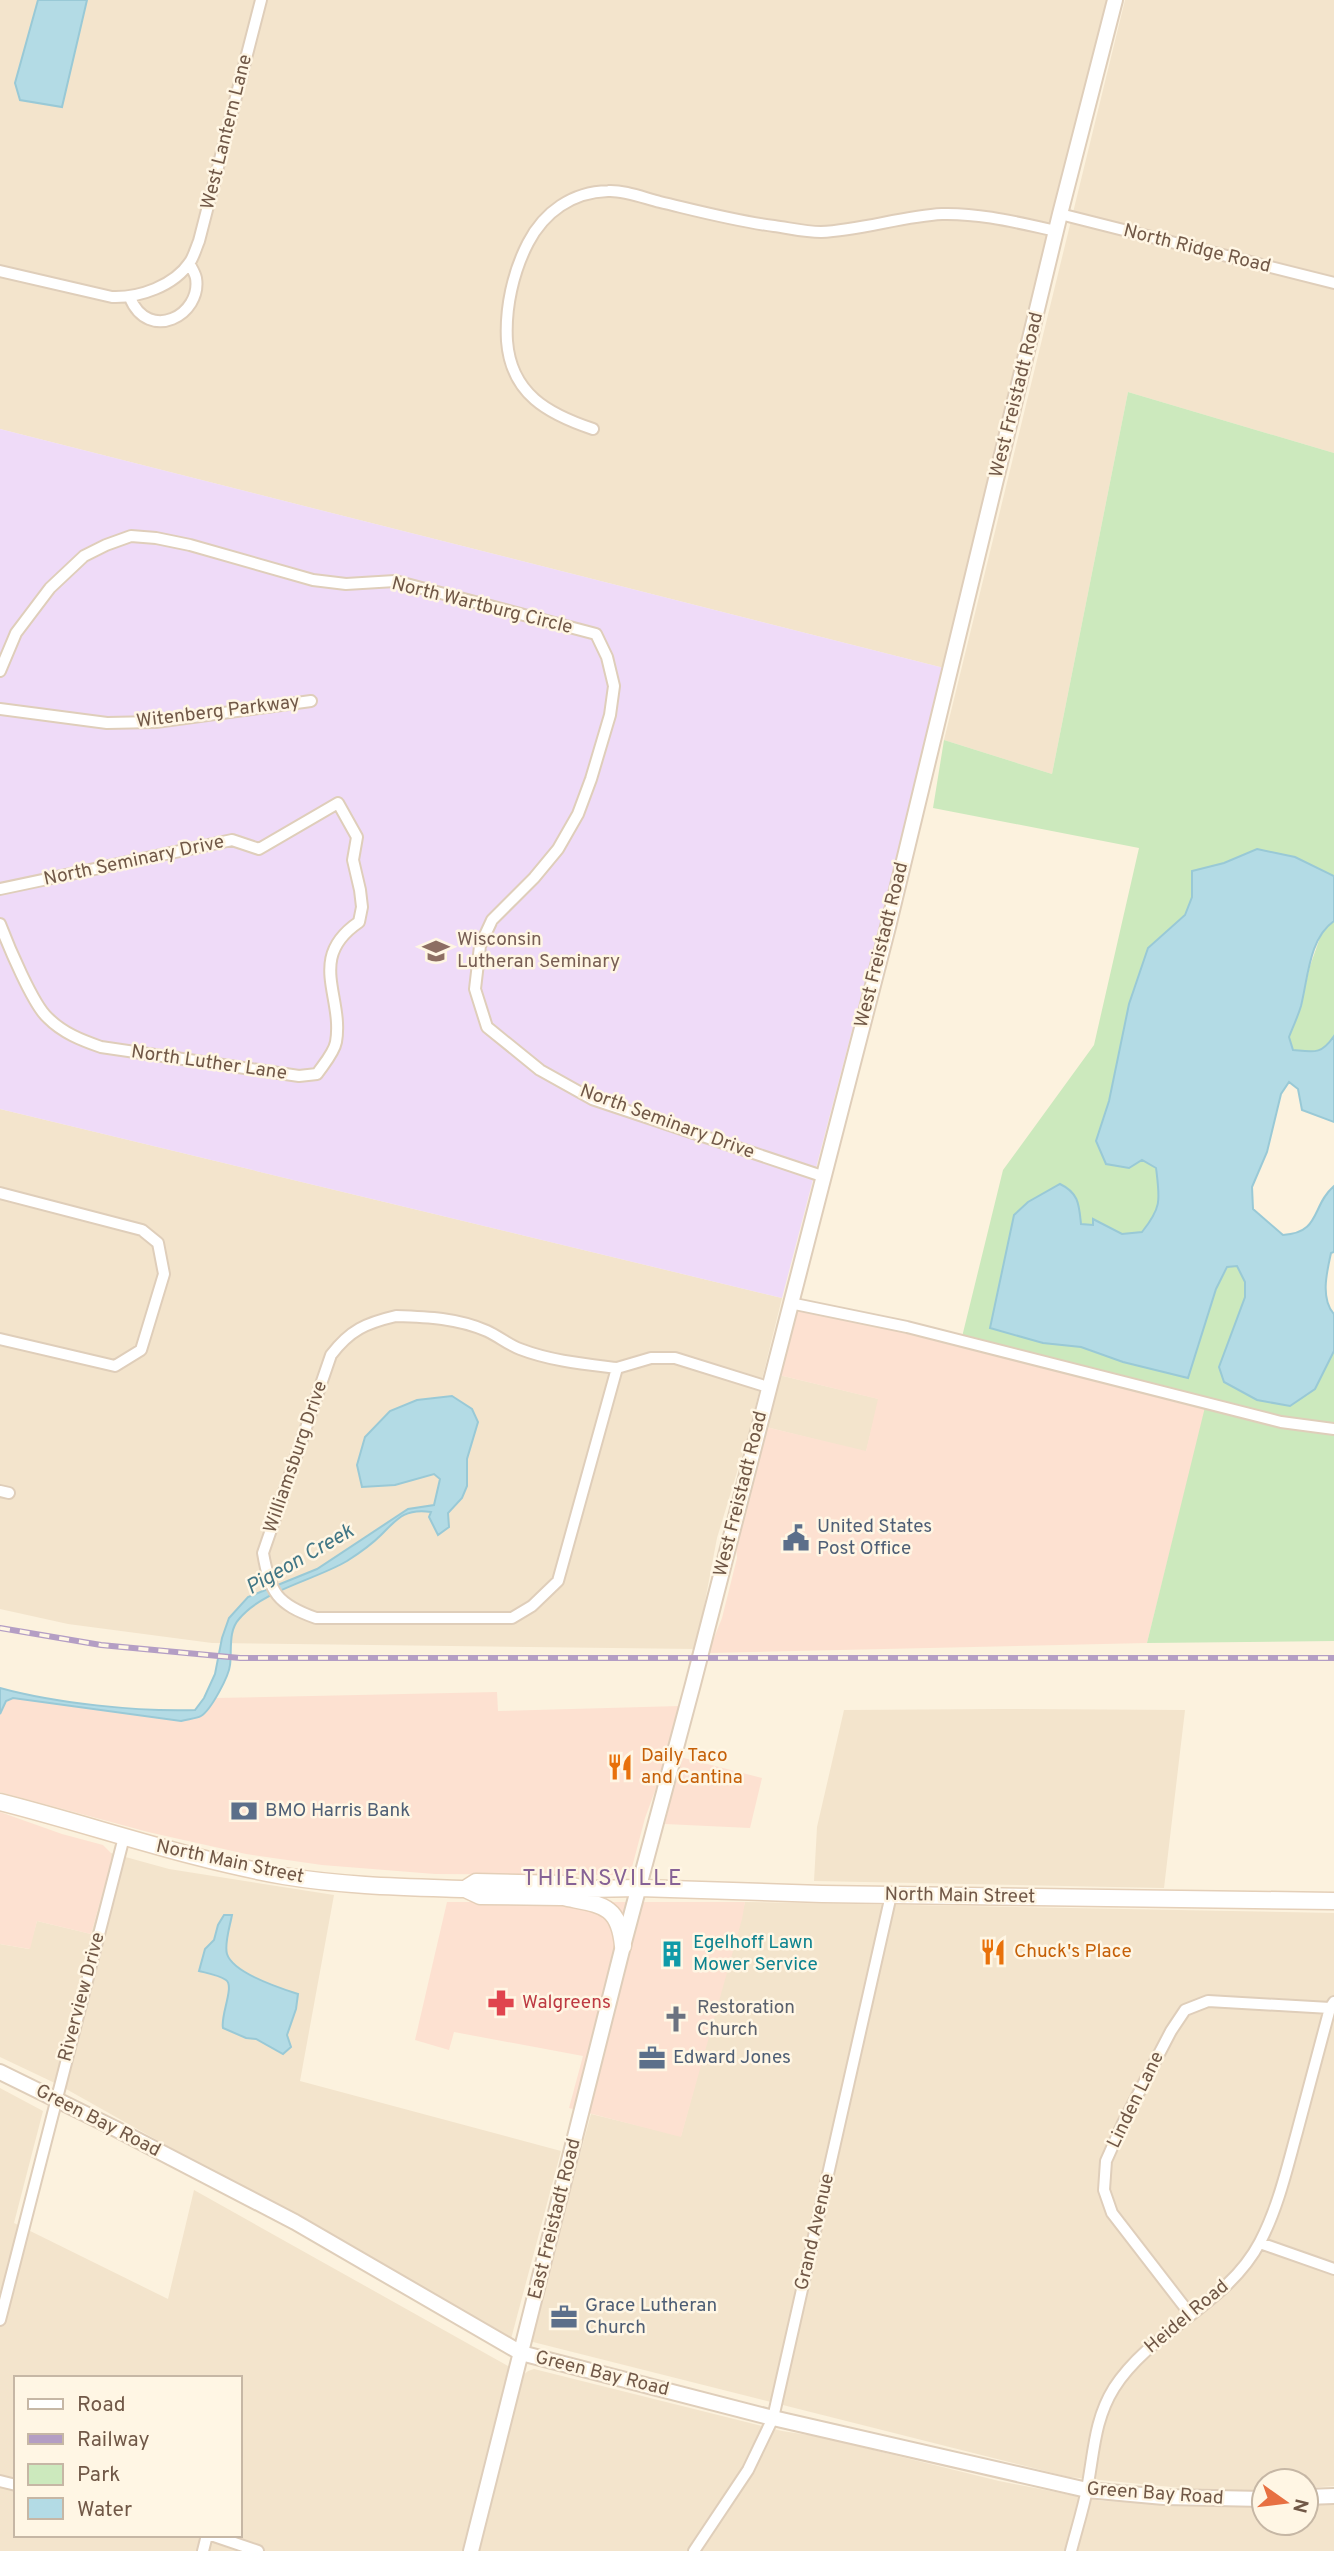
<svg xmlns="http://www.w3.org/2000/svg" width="1334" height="2551" viewBox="0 0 1334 2551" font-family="Overpass,sans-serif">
<rect width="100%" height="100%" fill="#fcf2de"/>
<path fill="#f3e4cc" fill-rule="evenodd" d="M0 0H1109L944 668 0 429Z
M1125 0H1334V453L1128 392 1052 774 944 740Z
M0 1109 782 1298 748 1436 717 1538 696 1649 212 1643 68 1624 0 1609Z
M779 1375 879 1399 866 1452 766 1427Z
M1003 1709 1185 1710 1164 1888 814 1881 817 1827 844 1710Z
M111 1853 169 1869 334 1895 300 2081 561 2151 511 2339 59 2085 0 2057V1944L29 1949 37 1921 91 1934 111 1863Z
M745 1902 1334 1913V2486L1306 2488V2481H1264V2491L1233 2493 1069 2477 529 2341 591 2114 681 2136Z
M0 2088 43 2111 14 2223 168 2299 194 2190 508 2366 509 2370 463 2551H0ZM16 2378H240V2535H16Z
M534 2369 782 2431 821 2437 999 2481 1102 2501 1264 2506V2523H1306V2504L1334 2503V2551H476L522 2376 528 2371Z"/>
<path fill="#fde1d1" d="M797 1302 1207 1403 1147 1643 708 1653 722 1618 737 1558 736 1545 766 1427 866 1451 878 1399 779 1375Z
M497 1692 498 1711 680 1706 662 1772 645 1818 631 1871 618 1875 435 1874 322 1865 246 1854 148 1832 0 1792V1714L6 1701 13 1698 181 1721 212 1705 215 1698Z
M680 1757 762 1778 750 1828 665 1824Z
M0 1812 62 1834 103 1845 111 1853V1863L91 1934 37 1921 30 1949 0 1944Z
M447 1902H745L742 1919 681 2137 569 2108 583 2056 454 2032 449 2050 415 2040Z"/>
<path fill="#efdbf8" d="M0 429 944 668 914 794 782 1298 0 1109Z"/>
<path fill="#cce9bd" d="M1128 392 1334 453V876L1295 857 1257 849 1224 863 1193 871 1192 897 1185 915 1148 948 1129 1004 1109 1101 1096 1141 1142 1160 1156 1168 1159 1193 1156 1214 1142 1233 1122 1234 1094 1219 1093 1225H1081L995 1307 990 1328 1043 1343 1081 1347 1123 1362 1187 1378 1216 1289 1228 1267 1237 1266 1245 1282V1297L1219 1367 1315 1389 1334 1351V1641L1147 1643 1206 1403 961 1341 1003 1170 1094 1045 1139 848 933 808 944 740 1052 774Z
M1334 921V1036C1320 1055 1315 1052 1293 1050L1289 1037 1300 1009 1310 966 1323 929Z"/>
<path fill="#b3dbe5" stroke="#99c9d6" stroke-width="2" d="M38 0H87L62 107 20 100 15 83Z
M1257 849 1295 857 1334 876V921C1309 938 1308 978 1301 1006 1298 1016 1293 1027 1289 1037L1293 1050C1314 1052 1321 1055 1334 1036V1122L1302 1110 1298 1089 1289 1082 1281 1094 1267 1152 1252 1187 1253 1209 1283 1235C1321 1233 1311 1206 1334 1186V1252L1331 1253C1327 1271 1320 1299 1334 1314V1351L1315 1389 1290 1406 1257 1400 1224 1382 1219 1367 1245 1297V1282L1237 1266 1227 1267 1216 1289 1188 1378 1123 1362 1081 1347 1043 1343 990 1328 1014 1215 1028 1202 1060 1184C1079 1193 1079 1205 1081 1224L1093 1225V1219L1122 1234 1142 1232C1162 1207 1160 1200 1156 1168L1142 1160 1129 1168 1106 1164 1096 1141 1109 1101 1129 1004 1148 948 1185 915 1192 897V871L1224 863Z
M452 1396 472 1409 478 1422 467 1459V1486L462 1498 448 1513 449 1527 438 1535 429 1517 431 1512C405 1508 397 1519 381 1535 372 1544 358 1554 347 1561 315 1580 263 1590 239 1619 228 1631 232 1650 230 1665 229 1676 211 1710 201 1716 196 1719 187 1719 181 1721L13 1698 6 1701 0 1714V1688C54 1703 139 1712 195 1710L204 1698 215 1674 222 1638 229 1618 248 1597 317 1569 408 1509 434 1505 440 1479 434 1474 395 1485 362 1487 357 1465 365 1437 390 1411 417 1400Z
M224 1915H232C230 1926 224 1944 227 1954 233 1973 279 1988 298 1994L296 2009 287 2035 291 2047 283 2054 256 2039 246 2038 223 2028C220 2016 235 1986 226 1980 219 1975 207 1973 199 1971L205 1949 214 1940 218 1925Z"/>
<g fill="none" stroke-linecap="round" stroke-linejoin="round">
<g stroke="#dfceba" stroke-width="14">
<path id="minor" d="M1060 214 1334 283
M0 271 112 297C139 298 174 286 190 262 194 256 196 248 199 241L261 0
M130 298C149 343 202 315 196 278 195 273 191 267 189 263
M593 429C548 414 511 394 507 341 505 308 513 272 528 243 544 212 572 192 608 191 624 190 644 198 660 202 698 211 735 221 774 226 789 228 805 232 821 232 862 230 903 216 942 214 981 213 1019 223 1057 231
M0 671 16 633 50 588 84 556 106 545 131 536 156 538 190 545 313 580 346 584 395 581 596 634 607 657 614 686 610 715 591 779 578 814 558 849 534 878 492 920 480 946 475 989 487 1027 540 1070 592 1099 822 1176
M0 709 107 723 156 722 311 701
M0 889 232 840 259 849 338 803 357 837 353 860 360 890 362 907 359 922C306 958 344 996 336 1042 334 1053 323 1065 317 1074L299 1076 101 1047C81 1040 63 1033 48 1018 33 1005 8 945 0 924
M0 1193 142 1230 158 1243 164 1274 141 1350 115 1366 0 1339
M790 1303 907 1327 1281 1422 1334 1429
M396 1316C428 1317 457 1318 487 1331 498 1336 509 1345 520 1349 551 1361 584 1364 617 1368L558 1581 532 1606 512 1618H316C277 1604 270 1593 263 1553L331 1355C350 1330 366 1323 396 1316Z
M617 1368 651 1358H675L768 1387
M0 1491 9 1493
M1260 2243 1334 2269
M1190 2314 1112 2213 1104 2190 1106 2161 1123 2123 1171 2031 1185 2010 1208 2001 1330 2008
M0 2320 124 1837
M0 2481 16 2485
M211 2535 258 2551
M203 2551 207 2535
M694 2551 748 2470 773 2418 891 1895
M1071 2551C1076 2531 1083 2510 1087 2489 1094 2453 1094 2420 1114 2388 1152 2329 1227 2305 1260 2242 1278 2208 1287 2168 1297 2132 1308 2090 1319 2049 1330 2008L1334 2002"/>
</g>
<g stroke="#dfceba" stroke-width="18">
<path id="tertiary" d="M0 2072 114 2128 295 2222 521 2353 773 2418 1087 2490 1164 2497 1264 2499
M1306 2497 1334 2496
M471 2551 623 1946 693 1684 888 927 1060 214 1115 0"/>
</g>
<g stroke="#e4cfb8" stroke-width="19">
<path id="secondary" d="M0 1802C95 1826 187 1859 284 1876 344 1886 405 1887 465 1889L480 1896 561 1897 583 1890
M465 1889 476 1882 563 1884 586 1889 639 1888 822 1894 1334 1901
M563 1897C600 1905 619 1903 623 1946"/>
</g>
<use href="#minor" stroke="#fff" stroke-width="10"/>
<use href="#tertiary" stroke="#fff" stroke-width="14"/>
<use href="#secondary" stroke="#fff" stroke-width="16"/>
<g stroke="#b49ec4" stroke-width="6">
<path id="rail" d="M0 1628 101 1645 240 1658H1334"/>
</g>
<use href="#rail" stroke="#fff6e4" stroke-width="3.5" stroke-dasharray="10" stroke-linecap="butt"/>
</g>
<defs>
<g id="university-bare" transform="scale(2.1)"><path d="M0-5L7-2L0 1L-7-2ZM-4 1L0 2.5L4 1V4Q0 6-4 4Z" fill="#8d6e63" stroke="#fff6e4" stroke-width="2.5" paint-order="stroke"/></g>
<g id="civic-bare" transform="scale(2.1)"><path d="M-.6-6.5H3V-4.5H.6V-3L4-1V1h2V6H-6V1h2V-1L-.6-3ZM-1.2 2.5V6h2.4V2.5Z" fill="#5c6f8a" stroke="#fff6e4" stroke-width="2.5" paint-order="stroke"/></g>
<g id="restaurant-bare" transform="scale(2.1)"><path d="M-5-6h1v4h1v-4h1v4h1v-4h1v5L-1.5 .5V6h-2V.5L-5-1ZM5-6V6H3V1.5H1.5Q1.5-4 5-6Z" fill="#e8710a" stroke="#fff6e4" stroke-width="2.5" paint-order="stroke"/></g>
<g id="bank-bare" transform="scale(2.1)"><path d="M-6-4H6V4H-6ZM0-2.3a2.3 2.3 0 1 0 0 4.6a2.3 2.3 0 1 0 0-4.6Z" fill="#5c6f8a" stroke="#fff6e4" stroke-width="2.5" paint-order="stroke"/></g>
<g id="building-bare" transform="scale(2.1)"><path d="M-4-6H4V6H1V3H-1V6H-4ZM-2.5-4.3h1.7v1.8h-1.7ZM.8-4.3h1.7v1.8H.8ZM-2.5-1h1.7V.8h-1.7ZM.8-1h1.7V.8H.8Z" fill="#0f9aa8" stroke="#fff6e4" stroke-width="2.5" paint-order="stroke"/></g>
<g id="pharmacy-bare" transform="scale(2.1)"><path d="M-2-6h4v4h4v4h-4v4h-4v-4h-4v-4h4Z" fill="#e0444e" stroke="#fff6e4" stroke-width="2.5" paint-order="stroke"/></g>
<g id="church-bare" transform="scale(2.1)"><path d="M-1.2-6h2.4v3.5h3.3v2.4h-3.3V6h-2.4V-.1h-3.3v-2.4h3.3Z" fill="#6b7280" stroke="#fff6e4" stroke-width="2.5" paint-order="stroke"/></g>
<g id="office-bare" transform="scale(2.1)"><path d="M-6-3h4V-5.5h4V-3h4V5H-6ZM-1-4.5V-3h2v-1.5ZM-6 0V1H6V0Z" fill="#5c6f8a" stroke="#fff6e4" stroke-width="2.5" paint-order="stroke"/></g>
</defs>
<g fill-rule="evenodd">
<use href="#university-bare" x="436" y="951"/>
<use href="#civic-bare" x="796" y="1538"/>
<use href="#restaurant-bare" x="620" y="1767"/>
<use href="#bank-bare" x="244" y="1811"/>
<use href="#restaurant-bare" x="993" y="1952"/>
<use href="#building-bare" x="672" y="1954"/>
<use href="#pharmacy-bare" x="501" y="2003"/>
<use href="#church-bare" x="676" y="2019"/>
<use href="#office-bare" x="652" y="2058"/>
<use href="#office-bare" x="564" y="2317"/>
</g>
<g text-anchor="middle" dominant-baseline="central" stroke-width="5" stroke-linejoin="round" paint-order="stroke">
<g font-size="19" fill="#715847" stroke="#fff6e4">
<text transform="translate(227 132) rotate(-76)">West Lantern Lane</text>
<text transform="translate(1197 249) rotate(14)">North Ridge Road</text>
<text transform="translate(1017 395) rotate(-76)">West Freistadt Road</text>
<text transform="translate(482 606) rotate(14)">North Wartburg Circle</text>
<text transform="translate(218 712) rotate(-7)">Witenberg Parkway</text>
<text transform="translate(134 861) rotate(-12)">North Seminary Drive</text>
<text transform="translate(882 945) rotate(-76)">West Freistadt Road</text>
<text transform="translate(209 1063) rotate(8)">North Luther Lane</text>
<text transform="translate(667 1122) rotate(20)">North Seminary Drive</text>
<text transform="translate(296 1457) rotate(-71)">Williamsburg Drive</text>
<text transform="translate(741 1494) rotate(-76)">West Freistadt Road</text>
<text transform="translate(230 1862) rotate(12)">North Main Street</text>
<text transform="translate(960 1896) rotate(1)">North Main Street</text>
<text transform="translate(82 1997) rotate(-75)">Riverview Drive</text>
<text transform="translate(1136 2100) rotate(-64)">Linden Lane</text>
<text transform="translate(98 2121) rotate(27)">Green Bay Road</text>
<text transform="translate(555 2219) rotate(-76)">East Freistadt Road</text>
<text transform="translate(815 2232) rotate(-77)">Grand Avenue</text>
<text transform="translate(1187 2317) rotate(-40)">Heidel Road</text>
<text transform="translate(602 2374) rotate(14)">Green Bay Road</text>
<text transform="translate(1155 2494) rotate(4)">Green Bay Road</text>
</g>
<g font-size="19" fill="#785e54" stroke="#fff6e4" text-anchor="start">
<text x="457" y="940">Wisconsin<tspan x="457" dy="22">Lutheran Seminary</tspan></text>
</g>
<g font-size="19" fill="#4e5e75" stroke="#fff6e4" text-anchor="start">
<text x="817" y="1527">United States<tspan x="817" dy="22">Post Office</tspan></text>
<text x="265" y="1811">BMO Harris Bank</text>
<text x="673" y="2058">Edward Jones</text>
<text x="585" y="2306">Grace Lutheran<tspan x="585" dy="22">Church</tspan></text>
</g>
<g font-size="19" fill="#c56008" stroke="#fff6e4" text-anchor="start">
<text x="641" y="1756">Daily Taco<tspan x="641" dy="22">and Cantina</tspan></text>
<text x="1014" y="1952">Chuck's Place</text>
</g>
<g font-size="19" fill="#0d838f" stroke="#fff6e4" text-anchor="start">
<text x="693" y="1943">Egelhoff Lawn<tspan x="693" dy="22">Mower Service</tspan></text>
</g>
<g font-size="19" fill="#be3a42" stroke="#fff6e4" text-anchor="start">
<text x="522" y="2003">Walgreens</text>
</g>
<g font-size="19" fill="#5b616d" stroke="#fff6e4" text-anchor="start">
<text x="697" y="2008">Restoration<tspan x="697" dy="22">Church</tspan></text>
</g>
<g font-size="21" font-style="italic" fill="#417685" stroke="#fff6e4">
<text transform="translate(300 1560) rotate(-30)">Pigeon Creek</text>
</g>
<g font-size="23" letter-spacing="2" fill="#866295" stroke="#fff6e4">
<text x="603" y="1879">THIENSVILLE</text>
</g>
</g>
<rect x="14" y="2376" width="228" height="161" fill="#fff6e4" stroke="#c6b7a5" stroke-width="2"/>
<rect x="28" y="2399" width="35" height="10" fill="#ffffff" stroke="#c6b7a5" stroke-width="2"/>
<text x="77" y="2411" font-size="21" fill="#715847">Road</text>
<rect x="28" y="2434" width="35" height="10" fill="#b49ec4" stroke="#c6b7a5" stroke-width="2"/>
<text x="77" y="2446" font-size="21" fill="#715847">Railway</text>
<rect x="28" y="2464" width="35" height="21" fill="#cce9bd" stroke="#c6b7a5" stroke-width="2"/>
<text x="77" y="2481" font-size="21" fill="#715847">Park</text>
<rect x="28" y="2498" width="35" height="21" fill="#b3dbe5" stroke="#c6b7a5" stroke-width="2"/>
<text x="77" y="2516" font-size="21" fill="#715847">Water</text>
<g transform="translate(1285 2502) rotate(104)"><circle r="33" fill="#fff6e4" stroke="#c6b7a5" stroke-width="2"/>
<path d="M0-5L12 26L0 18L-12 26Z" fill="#e77042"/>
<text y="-10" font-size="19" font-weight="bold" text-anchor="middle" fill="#715847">N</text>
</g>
</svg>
